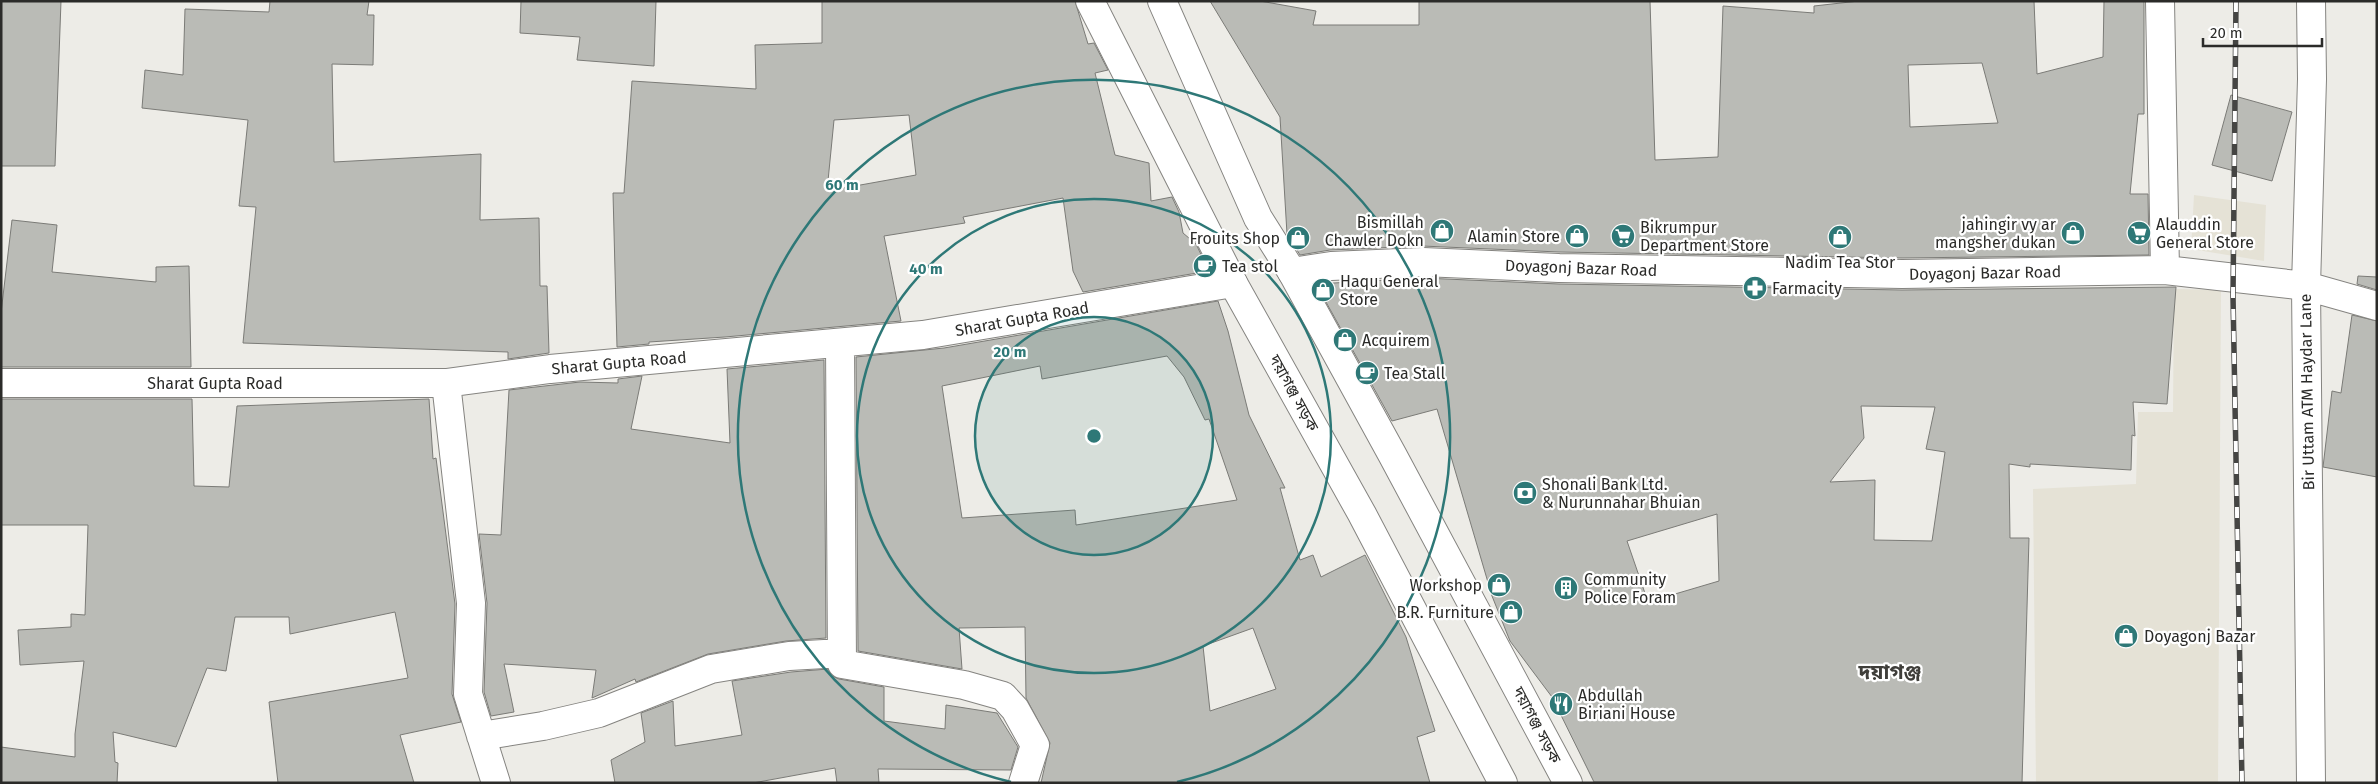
<svg xmlns="http://www.w3.org/2000/svg" width="2378" height="784" viewBox="0 0 2378 784" font-family="'Fira Sans','Noto Sans Bengali',sans-serif">
<rect width="100%" height="100%" fill="#edece7"/>
<path fill="#e5e2d6" d="M2194 195 2266 205 2264 261 2191 249Z
M2174 289 2221 290 2218 783H2036L2033 489 2136 484 2138 412H2173Z"/>
<path fill="#babbb6" stroke="#7b7b77" fill-rule="evenodd" d="M1 1H61L55 166H1Z
M270 1H369L367 15H374L373 65 332 64 334 162 481 154 480 220 539 218 540 286H547L549 353 508 359V352L243 343 256 207 239 206 248 120 142 108 145 70 183 75 185 9 269 12Z
M521 1H656L654 66 577 60 580 37 520 33Z
M822 1H1075L1088 44 1094 43 1108 70 1095 73 1115 155 1149 163 1151 201 1172 197 1179 212 1183 233 1196 244 1209 271 1083 292 1073 271 1063 198 963 217 965 223 884 236 901 321 725 337 649 342V344L617 347 613 193H624L632 81 756 89 755 45 822 43ZM909 115 916 175 827 191 834 120Z
M1210 1H1260L1316 11 1313 25H1419V1H1650L1655 160 1718 157 1723 6 1814 13V6L1859 1H2034L2037 74 2103 57 2104 1H2144V114H2138L2130 194H2148L2149 255 1902 258 1559 252 1422 246 1330 250 1300 255 1287 234 1280 117ZM1982 63 1998 123 1910 127 1908 65Z
M2231 95 2292 112 2272 181 2212 165Z
M12 220 57 225 52 272 156 282V267L189 266 191 367H1V313Z
M2358 276 2377 277V290L2357 284Z
M1423 278 1559 284 1902 290 2176 287 2167 404 2133 402 2135 436 2132 435 2131 470 2030 464V467L2009 464 2010 538H2029L2022 783 1594 782 1552 697 1510 641 1492 596 1437 409 1392 421 1316 284ZM1861 406 1935 407 1926 449 1945 452 1932 541 1874 540 1875 480 1830 482 1864 438ZM1717 514 1719 581 1648 602 1627 541Z
M1218 301 1228 331 1249 415 1285 488H1280L1300 560 1313 555 1321 577 1365 555 1406 637 1435 731 1417 737 1430 783H1041L1050 743 1026 698 1025 627 959 628 962 669 858 651 856 357 944 348ZM1167 356 1184 377 1205 420 1209 419 1237 500 1076 525 1075 510 962 518 942 386 1040 366 1042 379ZM1253 628 1276 689 1210 711 1203 646Z
M2352 315 2377 321V477L2323 467 2332 391 2341 393Z
M824 360 826 638 786 641 708 654 636 682 635 679 592 698 596 670 504 664 514 712 491 716 484 692 487 603 479 534 501 535 509 390 580 382 618 383V379L642 376 631 429 730 443 727 369Z
M1 399H192L194 486 229 487 237 406 429 399 433 459 436 458 455 604 452 694 461 722 400 735 414 783H278L269 702 408 678 395 612 290 634 289 617H235L226 671 207 668 176 747 113 732 115 762 118 763 117 783H1V747L75 757V734L84 661 20 665 18 630 71 627V614L85 615 88 525H1Z
M828 669 832 676 839 679 884 687V721L945 729 946 705 997 713 1018 747 1011 770 878 769 879 783H837L835 768 753 783H615L611 760 645 742 641 713 673 701 675 746 742 735 732 681 791 672Z"/>
<g fill="none" stroke-linecap="round" stroke-linejoin="round">
<g stroke="#858480" stroke-width="30">
<path id="minor" d="M2160 1 2165 270
M1292 272 1331 266 1423 262 1559 268 1902 274 2165 270 2306 286 2377 306
M840 343 842 664 964 685 1003 696 1015 709 1035 745 1023 783
M1 383H446L550 369 923 335 1233 283
M446 383 471 603 468 694 496 783
M481 736 543 726 599 713 711 669 789 656 842 653
M2311 783 2306 286 2312 79 2311 1"/>
</g>
<g stroke="#858480" stroke-width="30">
<path id="primary" d="M1090 1 1233 283 1362 514 1503 783
M1162 1 1258 218 1292 272 1393 456 1568 783"/>
</g>
<use href="#minor" stroke="#fff" stroke-width="28"/>
<use href="#primary" stroke="#fff" stroke-width="28"/>
<g stroke="#454543" stroke-width="5.5">
<path id="rail" d="M2236 1 2233 296 2242 783"/>
</g>
<use href="#rail" stroke="#fff" stroke-width="4" stroke-dasharray="11" stroke-linecap="butt"/>
</g>
<circle cx="1094" cy="436" r="119" fill="#2e7877" fill-opacity=".12"/>
<g fill="none" stroke="#2e7877" stroke-width="2.5">
<circle cx="1094" cy="436" r="119"/>
<circle cx="1094" cy="436" r="237"/>
<path d="M1011 782A356 356 0 1 1 1177 782"/>
</g>
<defs>
<g id="shop-disc" transform="scale(1.25)"><circle r="9.5" fill="#2e7877" stroke="#fff"/><path d="M-5-2.5h2.3a2.7 3.5 0 0 1 5.4 0H5L5.5 6h-11ZM-1.5-2.5h3a1.5 2.3 0 0 0-3 0Z" fill="#fff"/></g>
<g id="supermarket-disc" transform="scale(1.25)"><circle r="9.5" fill="#2e7877" stroke="#fff"/><path d="M-6-5.5h2.5l.6 2H6L4.5 2H-2.5L-4.4-4H-6ZM-1.5 3.2a1.3 1.3 0 1 0 .1 0ZM3 3.2a1.3 1.3 0 1 0 .1 0Z" fill="#fff"/></g>
<g id="cafe-disc" transform="scale(1.25)"><circle r="9.5" fill="#2e7877" stroke="#fff"/><path d="M-5.5-4.5H6V0H3Q3 3.5 0 3.5H-2.5Q-5.5 3.5-5.5 0ZM3-3.2v2h1.7v-2ZM-6 4.5H4V6H-6Z" fill="#fff"/></g>
<g id="pharmacy-disc" transform="scale(1.25)"><circle r="9.5" fill="#2e7877" stroke="#fff"/><path d="M-2-6h4v4h4v4h-4v4h-4v-4h-4v-4h4Z" fill="#fff"/></g>
<g id="bank-disc" transform="scale(1.25)"><circle r="9.5" fill="#2e7877" stroke="#fff"/><path d="M-6-4H6V4H-6ZM0-2.3a2.3 2.3 0 1 0 0 4.6a2.3 2.3 0 1 0 0-4.6Z" fill="#fff"/></g>
<g id="building-disc" transform="scale(1.25)"><circle r="9.5" fill="#2e7877" stroke="#fff"/><path d="M-4-6H4V6H1V3H-1V6H-4ZM-2.5-4.3h1.7v1.8h-1.7ZM.8-4.3h1.7v1.8H.8ZM-2.5-1h1.7V.8h-1.7ZM.8-1h1.7V.8H.8Z" fill="#fff"/></g>
<g id="restaurant-disc" transform="scale(1.25)"><circle r="9.5" fill="#2e7877" stroke="#fff"/><path d="M-5-6h1v4h1v-4h1v4h1v-4h1v5L-1.5 .5V6h-2V.5L-5-1ZM5-6V6H3V1.5H1.5Q1.5-4 5-6Z" fill="#fff"/></g>
</defs>
<g fill-rule="evenodd">
<use href="#shop-disc" x="1442" y="231"/>
<use href="#shop-disc" x="2073" y="233"/>
<use href="#supermarket-disc" x="2139" y="233"/>
<use href="#shop-disc" x="1577" y="236"/>
<use href="#supermarket-disc" x="1623" y="236"/>
<use href="#shop-disc" x="1840" y="237"/>
<use href="#shop-disc" x="1298" y="238"/>
<use href="#cafe-disc" x="1205" y="266"/>
<use href="#pharmacy-disc" x="1755" y="288"/>
<use href="#shop-disc" x="1323" y="290"/>
<use href="#shop-disc" x="1345" y="340"/>
<use href="#cafe-disc" x="1367" y="373"/>
<use href="#bank-disc" x="1525" y="493"/>
<use href="#shop-disc" x="1499" y="585"/>
<use href="#building-disc" x="1566" y="588"/>
<use href="#shop-disc" x="1511" y="612"/>
<use href="#shop-disc" x="2126" y="636"/>
<use href="#restaurant-disc" x="1561" y="704"/>
</g>
<g text-anchor="middle" dominant-baseline="central" stroke-width="4.5" stroke-linejoin="round" paint-order="stroke">
<g font-size="16" fill="#2b2b29" stroke="#fff" text-anchor="start">
<text x="1424" y="222" text-anchor="end">Bismillah<tspan x="1424" dy="18">Chawler Dokn</tspan></text>
<text x="2056" y="224" text-anchor="end">jahingir vy ar<tspan x="2056" dy="18">mangsher dukan</tspan></text>
<text x="2156" y="224">Alauddin<tspan x="2156" dy="18">General Store</tspan></text>
<text x="1640" y="227">Bikrumpur<tspan x="1640" dy="18">Department Store</tspan></text>
<text x="1560" y="236" text-anchor="end">Alamin Store</text>
<text x="1280" y="238" text-anchor="end">Frouits Shop</text>
<text x="1840" y="262" text-anchor="middle">Nadim Tea Stor</text>
<text x="1222" y="266">Tea stol</text>
<text x="1340" y="281">Haqu General<tspan x="1340" dy="18">Store</tspan></text>
<text x="1772" y="288">Farmacity</text>
<text x="1362" y="340">Acquirem</text>
<text x="1384" y="373">Tea Stall</text>
<text x="1542" y="484">Shonali Bank Ltd.<tspan x="1542" dy="18">&amp; Nurunnahar Bhuian</tspan></text>
<text x="1584" y="579">Community<tspan x="1584" dy="18">Police Foram</tspan></text>
<text x="1482" y="585" text-anchor="end">Workshop</text>
<text x="1494" y="612" text-anchor="end">B.R. Furniture</text>
<text x="2144" y="636">Doyagonj Bazar</text>
<text x="1578" y="695">Abdullah<tspan x="1578" dy="18">Biriani House</tspan></text>
</g>
<g font-size="16" fill="#2b2b29" stroke="#fff">
<text transform="translate(1581 268) rotate(2)">Doyagonj Bazar Road</text>
<text transform="translate(1985 273) rotate(-1)">Doyagonj Bazar Road</text>
<text transform="translate(1022 319) rotate(-10)">Sharat Gupta Road</text>
<text transform="translate(619 363) rotate(-5)">Sharat Gupta Road</text>
<text x="215" y="383">Sharat Gupta Road</text>
<text transform="translate(2307 392) rotate(-91)">Bir Uttam ATM Haydar Lane</text>
<text transform="translate(1294 393) rotate(61)">দয়াগঞ্জ সড়ক</text>
<text transform="translate(1537 725) rotate(62)">দয়াগঞ্জ সড়ক</text>
</g>
<g font-size="21" font-weight="bold" fill="#3f3e3a" stroke="#fff">
<text x="1890" y="672">দয়াগঞ্জ</text>
</g>
</g>
<circle cx="1094" cy="436" r="8" fill="#2e7877" stroke="#fff" stroke-width="2.5"/>
<g font-size="15" text-anchor="middle" font-weight="bold" fill="#2e7877" stroke="#fff" stroke-width="4.5" stroke-linejoin="round" paint-order="stroke">
<text x="842" y="190">60 m</text>
<text x="926" y="274">40 m</text>
<text x="1010" y="357">20 m</text>
</g>
<rect width="2378" height="784" fill="none" stroke="#2b2b29" stroke-width="5"/>
<path d="M2203 38v8h119v-8" fill="none" stroke="#2b2b29" stroke-width="2.5"/>
<text x="2210" y="38" font-size="15" fill="#2b2b29" stroke="#ffffff" stroke-width="4" paint-order="stroke">20 m</text>
</svg>
